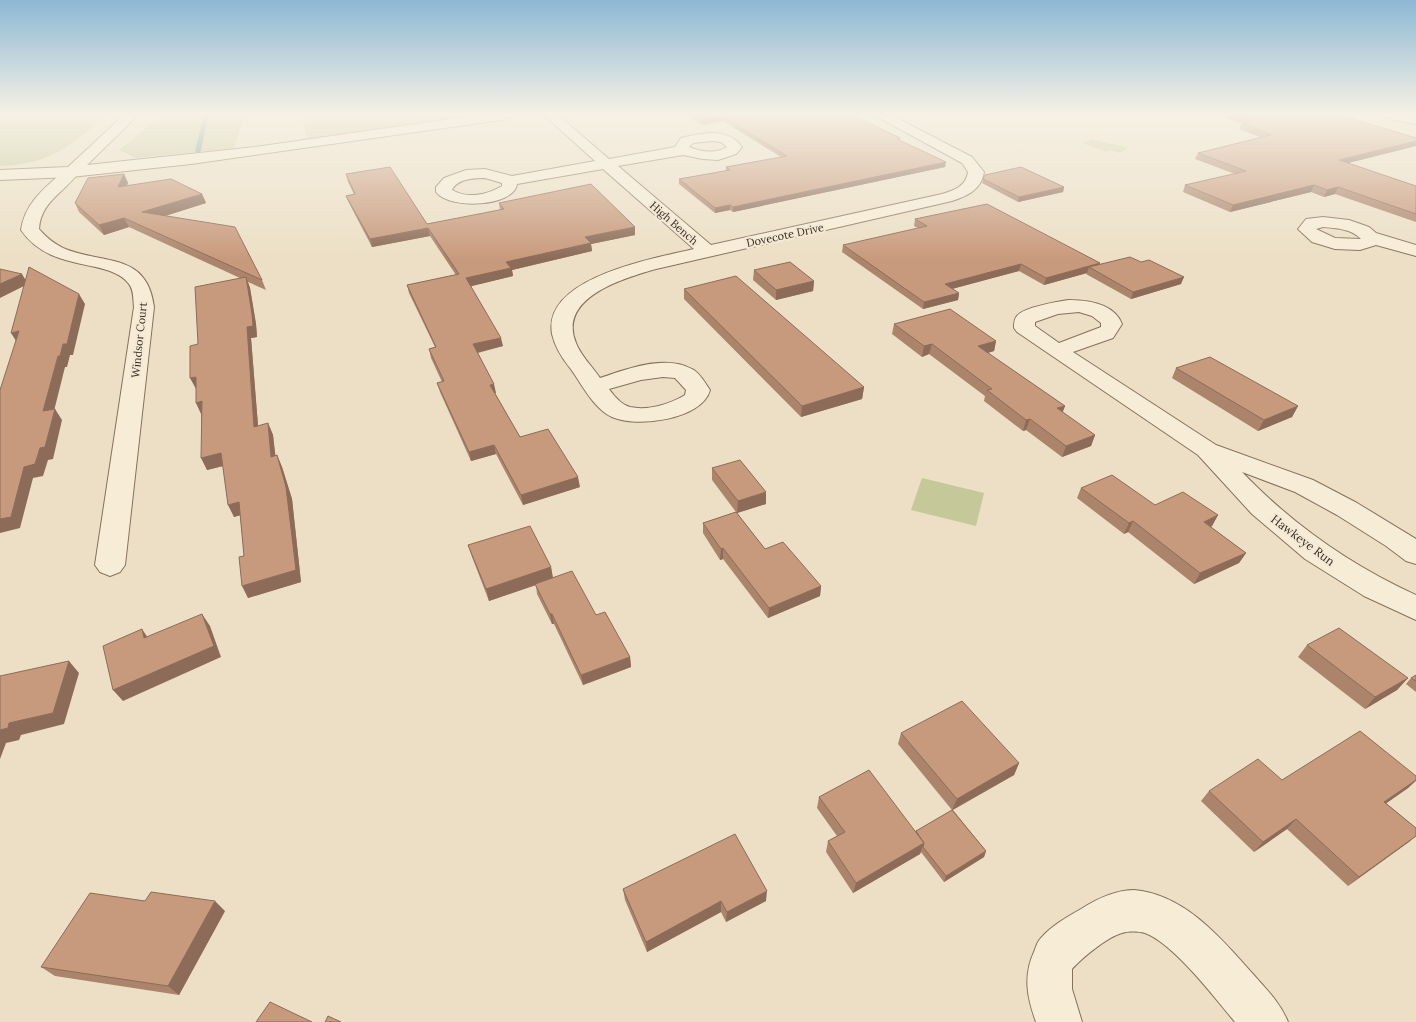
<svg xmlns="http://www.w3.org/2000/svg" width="1416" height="1022" viewBox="0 0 1416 1022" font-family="Lora,serif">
<rect width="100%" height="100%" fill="#ecdfc5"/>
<path fill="#c5c999" d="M0 115H106C71 146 49 165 0 166Z
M162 115H245L234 148 135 158 119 150Z
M301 115H483L308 141Z
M1092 139 1128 148 1120 153 1109 150 1107 152 1082 143Z
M922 478 984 493 976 526 911 510Z"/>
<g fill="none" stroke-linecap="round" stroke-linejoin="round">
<path fill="#6d8d84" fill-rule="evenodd" d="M204 115H208L201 151 198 153 195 151Z"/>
<g stroke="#85715c" stroke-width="2">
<path id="minor" d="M544 115H558L609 159 675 147 681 138C702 133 728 127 742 147L736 154 718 160 703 159 683 155 618 166 711 245 942 194C955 190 966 186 968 172L962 163 874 115H891L972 157 984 172C981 190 967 196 952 201L656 269C625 278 557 297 576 343 581 356 592 366 600 378 627 369 665 354 692 369 700 373 705 383 710 390 702 420 636 428 612 417 593 408 582 384 570 368 562 358 555 347 552 334 542 277 656 258 694 249L603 169 517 184C514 207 449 210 436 192V187L444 178 466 170 485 169 512 176 595 161ZM712 141 721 142 727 147C716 154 701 152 689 147L693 143ZM485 178 502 183V186C487 195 467 199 452 190 457 179 473 178 485 178ZM663 377 675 378 686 390 685 395C670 404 648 411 630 407 622 405 614 396 609 389L641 380Z
M1382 115 1416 116V124L1388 119Z
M71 167 76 169 79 172C64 193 41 201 39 229 46 237 53 243 63 248 102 265 147 251 154 307L125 565 120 572 110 576 100 572 95 565 134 307C133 300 134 290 129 284 109 257 51 274 21 230 25 202 46 187 66 169Z
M1323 217 1349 220 1369 227 1376 233 1416 245V256L1376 245 1360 250 1335 249 1312 242 1298 229 1306 219ZM1323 227C1336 228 1352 229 1361 239L1335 238 1316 229Z
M1068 300C1087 300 1114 303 1122 324L1113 338 1073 352 1216 445 1313 480 1357 503 1416 539V564L1406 561 1386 546 1337 515 1295 492 1242 472C1292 524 1350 565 1416 595V620L1364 596 1305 559 1252 514 1198 455 1017 332 1014 328C1014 324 1014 319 1017 316 1024 307 1056 302 1068 300ZM1079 312 1092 316 1101 323V327L1059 343 1035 326V322L1058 314Z
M1134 890C1184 894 1221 938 1252 973 1266 989 1280 1002 1288 1022H1235C1215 998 1173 943 1145 933 1138 931 1128 931 1122 933 1107 937 1082 958 1072 969V989L1082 1022H1036C1027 997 1023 976 1034 952 1036 947 1037 942 1041 938 1051 926 1067 917 1081 909 1097 899 1115 890 1134 890Z"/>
</g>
<g stroke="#85715c" stroke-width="2">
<path id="tertiary" d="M124 115H138L87 165 255 147 478 115H514L508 119 191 164 71 177 0 180V170L68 167Z"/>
</g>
<use href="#minor" fill="#f7edd7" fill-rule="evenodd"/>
<use href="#tertiary" fill="#f7edd7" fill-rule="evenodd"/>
</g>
<path fill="#ac846c" d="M687 115H852L900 138V141L945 167 733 212 730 210 715 213 679 184V179L726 171V167L781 157 723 121 702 125Z
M1218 115H1340L1416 138V146L1348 163 1416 186V222L1335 194 1324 197 1311 192 1230 212 1183 192 1185 185 1235 174 1195 159 1198 153 1260 137 1239 129 1242 124Z
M124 174 128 183 127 185 202 194 206 203 165 216 262 280 266 290 248 282 250 288 256 324 257 337 251 338 258 426 268 423 273 435 275 456 277 455 282 467 292 499 301 582 248 598 240 515 234 517 223 466 207 470 201 414 198 344 240 278 129 227 104 235 79 212 75 203Z
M346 174 427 224 500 210 499 203 635 235 591 244 592 251 512 270 513 276 471 286 503 346 478 353 496 393H495L520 437 580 487 523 505 496 454 471 461 440 392 437 383 442 382 431 358 429 349 435 347 409 293 407 285 456 275 430 236 372 247 349 203 346 196 354 194 348 182Z
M983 179 1064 187 1063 192 1018 202 982 183Z
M915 219 1099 265 1181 284 1131 299 1086 274 1087 273 1044 285 1019 271 952 289 959 293 958 300 923 309 842 252 843 245 918 228 914 226Z
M754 270 814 281 813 291 776 300 753 280Z
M684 289 864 387 862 399 801 417 684 299Z
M894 324 996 341 994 351 988 353 1065 406 1062 412 1095 435 1091 446 1062 457 1026 430 1023 431 984 401 985 396 929 354 922 357 892 334Z
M1176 368 1298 406 1292 417 1258 431 1172 378Z
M712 468 766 504 737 513 765 549 821 586 820 596 768 618 723 559 720 560 703 533V523L736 512 712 480Z
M1081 488 1155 505 1218 515 1212 526 1211 527 1246 553 1239 563 1194 584 1128 532 1124 534 1077 498Z
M468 545 551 567 553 578 596 615 630 657 631 667 583 685 554 624H552L537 594 536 585 489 601 472 557Z
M1307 645 1408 678 1397 690 1365 709 1298 657Z
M1416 675V692L1406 684 1411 678Z
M901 733 1019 763 1014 775 953 810 986 851 984 857 944 882 921 852 920 854 853 893 826 852 828 841 837 836 817 808 819 797 916 831 952 810 898 744Z
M1416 776V781L1408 788 1386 803 1416 828V836L1348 886 1287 829 1254 852 1201 801 1209 791 1282 780Z
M623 889 766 901 726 922 721 912 647 952 625 900Z
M225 911 179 995 55 976 41 967Z"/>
<path fill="#8c6c58" d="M723 117V121L702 125V120Z
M1416 141V146L1336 166 1339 160Z
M946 162 945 167 733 212V207Z
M124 174 128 183 122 196 118 187Z
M1314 185 1311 192 1230 212 1233 205Z
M1064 187 1063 192 1018 202 1019 197Z
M1338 187 1335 194 1324 197 1327 190Z
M202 194 206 203 146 222 142 212Z
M730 205V210L715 213V208Z
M124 218 129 227 104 235 99 225Z
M635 227V235L591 244 592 251 512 270 513 276 468 287 466 278 506 262 585 237Z
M428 228 430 236 372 247 370 239Z
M1100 263 1097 270 1089 267 1087 273 1044 285 1046 278Z
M1021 264 1019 271 944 291 945 284Z
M22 274 28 284 0 298V284Z
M246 277 250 288 256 324 257 337 251 338 259 438 254 427 247 327Z
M1184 277 1181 284 1131 299 1133 292Z
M814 281 813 291 776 300V290Z
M959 293 958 300 923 309 924 302Z
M79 294 85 304 73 355H70L67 367H65L51 423 43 411 58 356 63 344Z
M19 331 18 344 11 333Z
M501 338 503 346 475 353 473 344Z
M996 341 994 351 976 356 978 346Z
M932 344 929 354 922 357 924 346Z
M196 377V389L190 378Z
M494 384 496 393 492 394 490 385Z
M864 387 862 399 801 417 802 406Z
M202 401 201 414 196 403Z
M1065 406 1061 417 1057 408Z
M1298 406 1292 417 1258 431 1264 420Z
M55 409 62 420 53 459 48 460 43 476 33 478 20 528 0 533V519L24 467Z
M1030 419 1026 430 1023 431 1026 420Z
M268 423 273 435 277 469 271 457Z
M1095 435 1091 446 1062 457 1066 446Z
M494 445 496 454 471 461 469 452Z
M221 453 227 465 207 470 201 458Z
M277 455 282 467 292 499 301 582 248 598 242 586Z
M578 477 580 487 523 505 521 495Z
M766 492V504L737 513 738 501Z
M239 502 245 514 234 517 228 505Z
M1218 515 1212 526 1199 533 1204 522Z
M1133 521 1128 532 1124 534 1129 523Z
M723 548V559L720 560 721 549Z
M1246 553 1239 563 1194 584 1200 573Z
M551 567 553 579 489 601 486 589Z
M821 586 820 596 768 618 769 608Z
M202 614 210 626 221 657 123 701 113 690Z
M550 614H552L554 624H552Z
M142 629 150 641 144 638Z
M630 657 631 667 583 685 581 675Z
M69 661 79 673 64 724 21 735 19 740 6 743 0 759V730L9 723Z
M1408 678 1397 690 1365 709 1375 697Z
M1019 763 1014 775 952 810 957 799Z
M1416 780 1408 788 1374 812 1384 802Z
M1296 819 1287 829 1254 852 1263 842Z
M1416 836 1409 842 1348 886 1359 877Z
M924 843 920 854 853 893 856 883Z
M986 851 984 857 944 882 946 876Z
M767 891 766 901 726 922 727 912Z
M215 901 225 911 179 995 168 986Z
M721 901V912L647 952 646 942Z"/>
<path fill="#c89a7d" stroke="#8c6c58" d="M694 115H852L900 138 897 139 946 162 733 207 730 205 715 208 679 179 730 170 726 167 787 156 723 117 702 120Z
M1237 115H1340L1416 138V141L1339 160 1416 186V214L1338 187 1327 190 1314 185 1233 205 1185 185 1246 171 1198 153 1271 135 1242 123 1252 121Z
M390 167 427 224 504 209 499 203 591 184 635 227 585 237 591 243 506 262 511 268 466 278 501 338 473 344 494 384 490 385 520 437 548 429 578 477 521 495 494 445 469 452 437 383 444 381 429 349 436 347 407 285 459 274 428 228 370 239 346 196 355 194 346 174Z
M1021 167 1064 187 1019 197 983 179 985 175Z
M124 174 118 187 171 179 202 194 142 212 235 227 262 280 124 218 99 225 75 203 88 178Z
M987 204 1100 263 1046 278 1021 264 945 284 959 293 924 302 843 245 927 226 915 219Z
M1130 257 1141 262 1149 260 1184 277 1133 292 1089 267Z
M790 262 814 281 776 290 754 270Z
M29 267 79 294 67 344H63L60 356H58L43 411 55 409 45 447 40 448 35 464 24 467 11 517 0 519V390L19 331 11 333Z
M0 269 22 274 0 284Z
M736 276 864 387 802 406 684 289Z
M246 277 252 314 253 326 247 327 254 427 268 423 271 457 277 455 286 487 296 570 242 586 239 557 244 556 239 502 228 505 221 453 201 458 202 401 196 403V377L190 378V346L198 344 195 287Z
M950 309 996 341 978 346 1065 406 1057 408 1095 435 1066 446 1030 419 1026 420 987 390 992 389 932 344 924 346 894 324Z
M1210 357 1298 406 1264 420 1176 368Z
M740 460 766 492 738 501 712 468Z
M1112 475 1155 505 1183 492 1218 515 1204 522 1246 553 1200 573 1133 521 1129 523 1081 488Z
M736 512 765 549 783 542 821 586 769 608 723 548 721 549 703 523Z
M530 526 551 567 486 589 468 545Z
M572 571 596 615 605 612 630 657 581 675 552 614H550L535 584Z
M202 614 214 646 113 690 103 646 142 629 144 638Z
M1339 628 1408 678 1375 697 1307 645Z
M69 661 53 713 9 723 8 728 0 730V676Z
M1416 675V681L1411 678Z
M962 701 1019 763 957 799 901 733Z
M1360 731 1416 776V780L1384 802 1416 828V836L1359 877 1296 819 1263 842 1209 791 1258 759 1282 780Z
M869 770 924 843 856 883 828 841 845 832 819 797Z
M952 810 986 851 946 876 923 847 924 843 916 831Z
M735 834 767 891 727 912 721 901 646 942 623 889Z
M151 892 215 901 168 986 41 967 90 893 145 901Z
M270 1002 312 1022H256Z
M328 1016 341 1022H325Z"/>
<linearGradient id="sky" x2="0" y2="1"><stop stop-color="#8db8d4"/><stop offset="0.44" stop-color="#f6f1e5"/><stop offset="1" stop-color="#f6f1e5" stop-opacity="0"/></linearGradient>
<rect width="1416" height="259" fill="url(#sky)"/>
<g text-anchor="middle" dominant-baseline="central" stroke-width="4.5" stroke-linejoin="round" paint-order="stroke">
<g font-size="11" fill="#362a1f" stroke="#f4e9d4">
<text transform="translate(674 223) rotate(41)">High Bench</text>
<text transform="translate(785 235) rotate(-12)">Dovecote Drive</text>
<text transform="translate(139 340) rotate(-84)">Windsor Court</text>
</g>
<g font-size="12" fill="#362a1f" stroke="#f4e9d4">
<text transform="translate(1303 540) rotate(37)">Hawkeye Run</text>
</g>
</g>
</svg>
